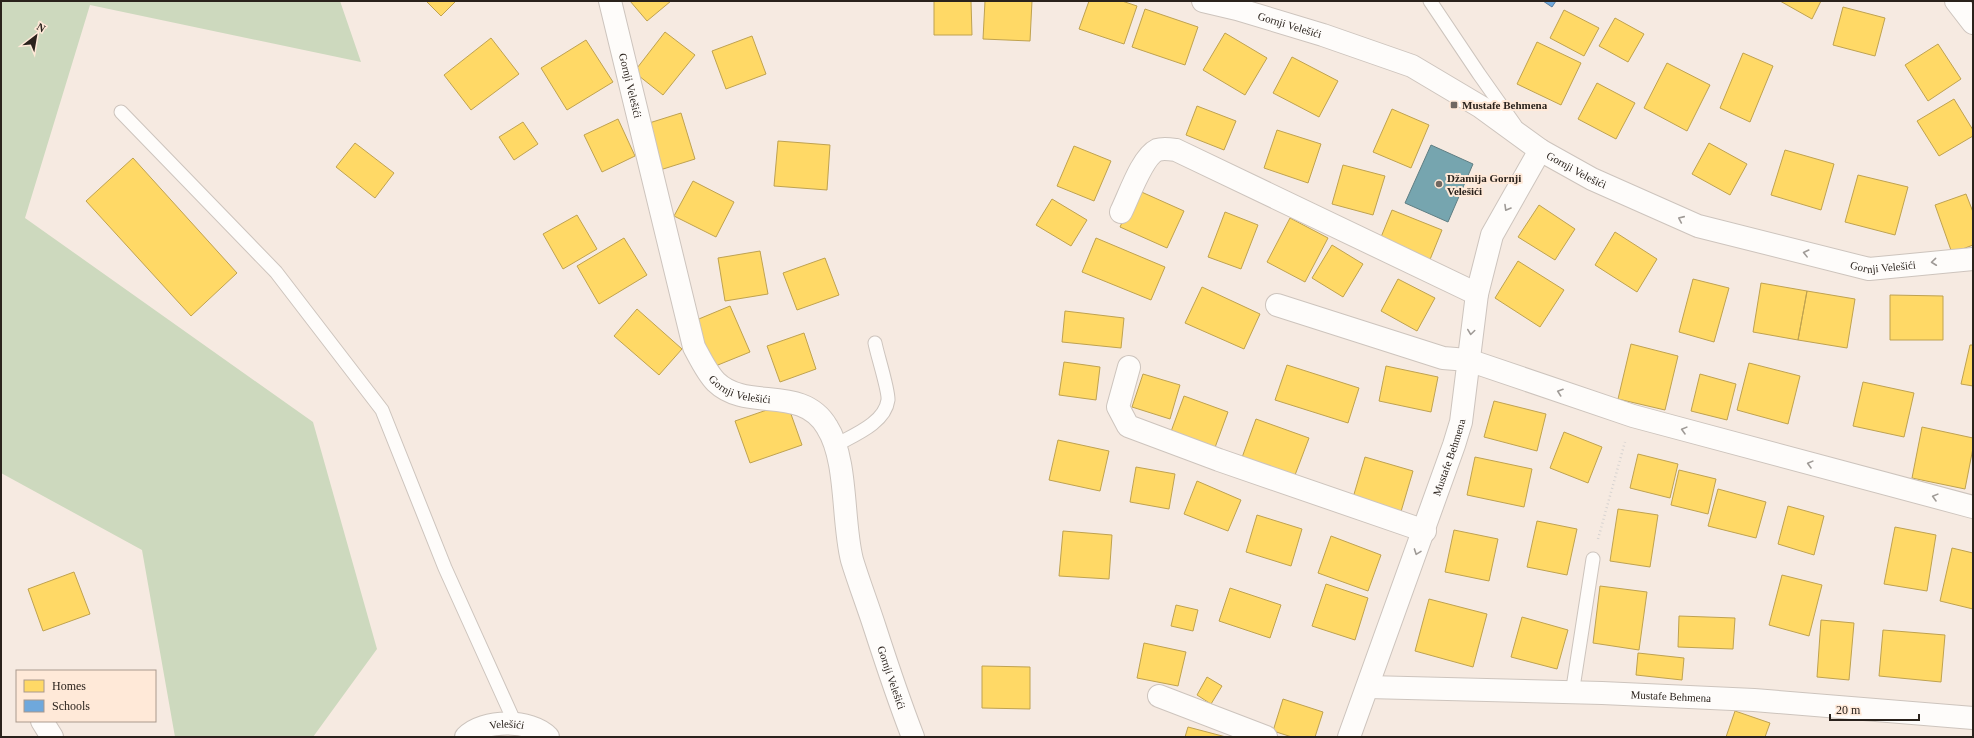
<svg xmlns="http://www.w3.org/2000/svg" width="1974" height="738" viewBox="0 0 1974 738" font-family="'Times New Roman',serif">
<rect width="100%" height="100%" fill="#f6eae1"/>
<path fill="#cdd9be" d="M1 1H340L361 62 90 5 25 218 313 422 377 649 313 737H175L142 550 1 473Z"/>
<path fill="#ffd966" stroke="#bfa250" d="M426 1H456L441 16Z
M630 1H671L647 21Z
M934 1H971L972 35H934Z
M985 1H1032L1030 41 983 39Z
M1089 1H1122L1137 6 1124 44 1079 29Z
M1780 1H1821L1812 19Z
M1843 7 1885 18 1875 56 1833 45Z
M1145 9 1198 27 1185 65 1132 47Z
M1564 10 1599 28 1584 56 1550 38Z
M1615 18 1644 34 1628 62 1599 46Z
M665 32 695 55 663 95 634 72Z
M1225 33 1267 58 1245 95 1203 70Z
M752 36 766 74 726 89 712 51Z
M491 38 519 74 471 110 444 75Z
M586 40 613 82 567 110 541 68Z
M1537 42 1581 63 1561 105 1517 84Z
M1938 44 1961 79 1928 101 1905 65Z
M1743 53 1773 66 1750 122 1720 108Z
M1292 57 1338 81 1319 117 1273 93Z
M1667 63 1710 85 1687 131 1644 108Z
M1597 83 1635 103 1616 139 1578 119Z
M1954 99 1973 130V136L1939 156 1917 121Z
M1197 106 1236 121 1224 150 1186 135Z
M1392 109 1429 125 1411 168 1373 152Z
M681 113 695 159 660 170 646 124Z
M618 119 635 156 602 172 584 135Z
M523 122 538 144 514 160 499 137Z
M1277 130 1321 144 1308 183 1264 168Z
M778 141 830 145 827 190 774 186Z
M355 143 394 173 375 198 336 167Z
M1709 143 1747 164 1730 195 1692 174Z
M1074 146 1111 161 1094 201 1057 186Z
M1785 150 1834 164 1821 210 1771 195Z
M133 158 237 273 191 316 86 201Z
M1343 165 1385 176 1373 215 1332 204Z
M1858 175 1908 187 1895 235 1845 222Z
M693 181 734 202 716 237 674 216Z
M1137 190 1184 211 1167 248 1120 227Z
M1966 194 1973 212V245L1952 253 1935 205Z
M1052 199 1087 220 1071 246 1036 225Z
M1539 205 1575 229 1555 260 1518 237Z
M1392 210 1442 230 1429 262 1379 242Z
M1225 212 1258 225 1241 269 1208 257Z
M577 215 597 249 563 269 543 234Z
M1290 218 1328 238 1305 282 1267 262Z
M1615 232 1657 259 1637 292 1595 265Z
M624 238 647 275 599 304 577 266Z
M1096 238 1165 267 1151 300 1082 272Z
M1332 245 1363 264 1343 297 1312 278Z
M760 251 768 294 725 301 718 258Z
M825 258 839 295 797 310 783 273Z
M1518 261 1564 290 1540 327 1495 298Z
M1398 279 1435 298 1417 331 1381 311Z
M1693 279 1729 288 1714 342 1679 332Z
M1761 283 1807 291 1798 340 1753 332Z
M1202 287 1260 314 1244 349 1185 323Z
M1807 291 1855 299 1847 348 1798 340Z
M1890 295 1943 296V340H1890Z
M730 306 750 352 713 367 694 321Z
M637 309 682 349 659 375 614 336Z
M1065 311 1124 318 1121 348 1062 342Z
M804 333 816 369 780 382 767 346Z
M1631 344 1678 356 1665 410 1618 399Z
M1970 345H1973V386L1961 384Z
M1064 362 1100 367 1096 400 1059 395Z
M1749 363 1800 376 1788 424 1737 410Z
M1287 365 1359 388 1348 423 1275 400Z
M1386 366 1438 377 1431 412 1379 401Z
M1143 374 1180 385 1170 419 1132 407Z
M1700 374 1736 384 1727 420 1691 411Z
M1863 382 1914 393 1904 437 1853 426Z
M1184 396 1228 412 1213 453 1169 437Z
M1494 401 1546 414 1537 451 1484 437Z
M787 403 802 445 750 463 735 421Z
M1256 419 1309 438 1292 483 1240 463Z
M1922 427 1973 438V448L1965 489 1912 478Z
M1564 432 1602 447 1588 483 1550 468Z
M1058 440 1109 451 1100 491 1049 480Z
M1638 454 1678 464 1670 498 1630 488Z
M1365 457 1413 471 1400 515 1352 501Z
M1475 457 1532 469 1524 507 1467 495Z
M1136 467 1175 474 1169 509 1130 502Z
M1679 470 1716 479 1708 514 1671 505Z
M1197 481 1241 500 1228 531 1184 514Z
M1718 489 1766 502 1756 538 1708 526Z
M1788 506 1824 516 1814 555 1778 544Z
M1618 509 1658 515 1650 567 1610 561Z
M1257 515 1302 529 1291 566 1246 552Z
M1537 521 1577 529 1567 575 1527 567Z
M1895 527 1936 535 1927 591 1884 584Z
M1454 530 1498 539 1489 581 1445 572Z
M1063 531 1112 535 1109 579 1059 576Z
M1331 536 1381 555 1368 591 1318 573Z
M1952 548 1973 553V609L1940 601Z
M74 572 90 614 43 631 28 589Z
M1782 575 1822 585 1809 636 1769 625Z
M1326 584 1368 598 1355 640 1312 626Z
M1600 586 1647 592 1639 650 1593 643Z
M1230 588 1281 605 1270 638 1219 621Z
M1429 599 1487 614 1473 667 1415 651Z
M1176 605 1198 610 1193 631 1171 626Z
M1679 616 1735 618 1733 649 1678 647Z
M1522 617 1568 630 1557 669 1511 657Z
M1821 620 1854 623 1849 680 1817 677Z
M1883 630 1945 635 1941 682 1879 676Z
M1144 643 1186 652 1178 686 1137 678Z
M1638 653 1684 658 1682 680 1636 675Z
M982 666 1030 667V709L982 708Z
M1207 677 1222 686 1211 704 1197 695Z
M1283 699 1323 712 1315 737H1292L1273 731Z
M1735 711 1770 723 1765 737H1726Z
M1188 727 1226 737H1185Z"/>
<path fill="#6fa8dc" stroke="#5a80a2" d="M1543 1H1556L1552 7Z"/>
<path fill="#76a5af" stroke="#5f7e83" d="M1431 145 1473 164 1448 222 1405 203Z"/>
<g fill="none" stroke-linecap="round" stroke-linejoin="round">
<g stroke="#cdc4bd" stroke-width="15">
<path id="lane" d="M1430 1 1479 74 1515 125
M121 112 276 272 382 410 445 568 515 723
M836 445C854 435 885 423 888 400 889 391 877 354 875 343
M1572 694 1593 559"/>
</g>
<g stroke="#cdc4bd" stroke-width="24">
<g id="street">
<path id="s1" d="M610 1 694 347C700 358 707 373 716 382 747 412 802 384 827 427 848 460 842 521 852 560 859 583 868 606 875 628 887 665 899 701 913 737"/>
<path id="s2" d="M1203 1 1237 9 1323 35 1412 66 1481 107 1540 150 1592 179 1698 226 1869 269 1973 259"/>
<path d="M1956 1 1973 23"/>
<path d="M1121 212C1129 196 1142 157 1157 150 1163 148 1169 149 1176 150L1477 294"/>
<path d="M1277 305 1443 358 1468 360 1633 416 1973 507"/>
<path d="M1129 367 1118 407 1128 426 1219 460 1425 531"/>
<path id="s3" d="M1368 687 1602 693 1754 700 1973 718"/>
<path d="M1159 696 1266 737"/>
<path d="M42 721 52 737"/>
<path id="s4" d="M466 737C483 719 531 719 548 737"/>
<path id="s5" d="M1349 737 1454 445 1461 422 1477 294 1492 235 1540 150"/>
</g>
</g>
<path stroke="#d7d3d1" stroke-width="2.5" stroke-dasharray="1 3" stroke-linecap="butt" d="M1598 539 1625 442"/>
<use href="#lane" stroke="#fefcfa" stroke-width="13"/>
<use href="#street" stroke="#fefcfa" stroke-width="22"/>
</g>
<defs><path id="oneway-chevron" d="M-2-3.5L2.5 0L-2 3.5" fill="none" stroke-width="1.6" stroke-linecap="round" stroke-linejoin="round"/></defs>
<g stroke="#9f9a96">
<use href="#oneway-chevron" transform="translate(1507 208) rotate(120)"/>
<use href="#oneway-chevron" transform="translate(1681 219) rotate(-156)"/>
<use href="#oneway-chevron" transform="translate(1806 253) rotate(-166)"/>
<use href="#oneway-chevron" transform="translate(1934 262) rotate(174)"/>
<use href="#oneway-chevron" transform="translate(1471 332) rotate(98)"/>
<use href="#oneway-chevron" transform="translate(1560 392) rotate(-161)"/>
<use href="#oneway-chevron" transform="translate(1684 430) rotate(-165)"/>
<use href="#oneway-chevron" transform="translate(1810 464) rotate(-165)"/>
<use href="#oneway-chevron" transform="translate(1935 497) rotate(-165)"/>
<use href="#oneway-chevron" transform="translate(1417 552) rotate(110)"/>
</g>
<g fill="#716861" stroke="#ffe9d8" stroke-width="1.5">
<rect x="1450" y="101" width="8" height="8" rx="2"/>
<circle cx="1439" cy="184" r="4"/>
</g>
<g text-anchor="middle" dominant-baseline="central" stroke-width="4" stroke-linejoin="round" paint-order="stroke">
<g font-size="11" fill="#2a221c" stroke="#ffe9d8">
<text stroke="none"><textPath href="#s2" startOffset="90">Gornji Velešići</textPath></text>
<text stroke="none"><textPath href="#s1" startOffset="87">Gornji Velešići</textPath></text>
<text stroke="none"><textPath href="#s2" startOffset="414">Gornji Velešići</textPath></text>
<text stroke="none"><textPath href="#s2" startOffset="738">Gornji Velešići</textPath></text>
<text stroke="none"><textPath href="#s1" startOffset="423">Gornji Velešići</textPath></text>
<text stroke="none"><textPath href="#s5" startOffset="297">Mustafe Behmena</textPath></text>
<text stroke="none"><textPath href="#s1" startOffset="782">Gornji Velešići</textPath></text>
<text stroke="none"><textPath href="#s3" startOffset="303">Mustafe Behmena</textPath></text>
<text stroke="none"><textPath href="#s4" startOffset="44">Velešići</textPath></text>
</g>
<g font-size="11" font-weight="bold" fill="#2a221c" stroke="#ffe9d8" text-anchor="start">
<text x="1462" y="105">Mustafe Behmena</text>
<text x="1447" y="178">Džamija Gornji<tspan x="1447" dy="13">Velešići</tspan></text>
</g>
</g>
<rect width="1974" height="738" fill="none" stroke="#2a221c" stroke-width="4"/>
<rect x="16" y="670" width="140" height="52" fill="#ffe9d8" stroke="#aa998d"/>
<rect x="24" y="680" width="20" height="12" fill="#ffd966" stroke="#aa998d"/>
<text x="52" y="690" font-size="12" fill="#2a221c">Homes</text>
<rect x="24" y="700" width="20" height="12" fill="#6fa8dc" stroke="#aa998d"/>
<text x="52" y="710" font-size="12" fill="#2a221c">Schools</text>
<g transform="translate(36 36) rotate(31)" stroke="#ffe9d8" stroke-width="3" paint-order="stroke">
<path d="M0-3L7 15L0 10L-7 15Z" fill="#2a221c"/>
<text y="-6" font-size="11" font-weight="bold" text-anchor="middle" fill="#2a221c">N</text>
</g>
<path d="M1830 714v6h89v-6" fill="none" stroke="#2a221c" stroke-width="2"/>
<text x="1836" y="714" font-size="12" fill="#2a221c" stroke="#ffe9d8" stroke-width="3" paint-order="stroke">20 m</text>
</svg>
